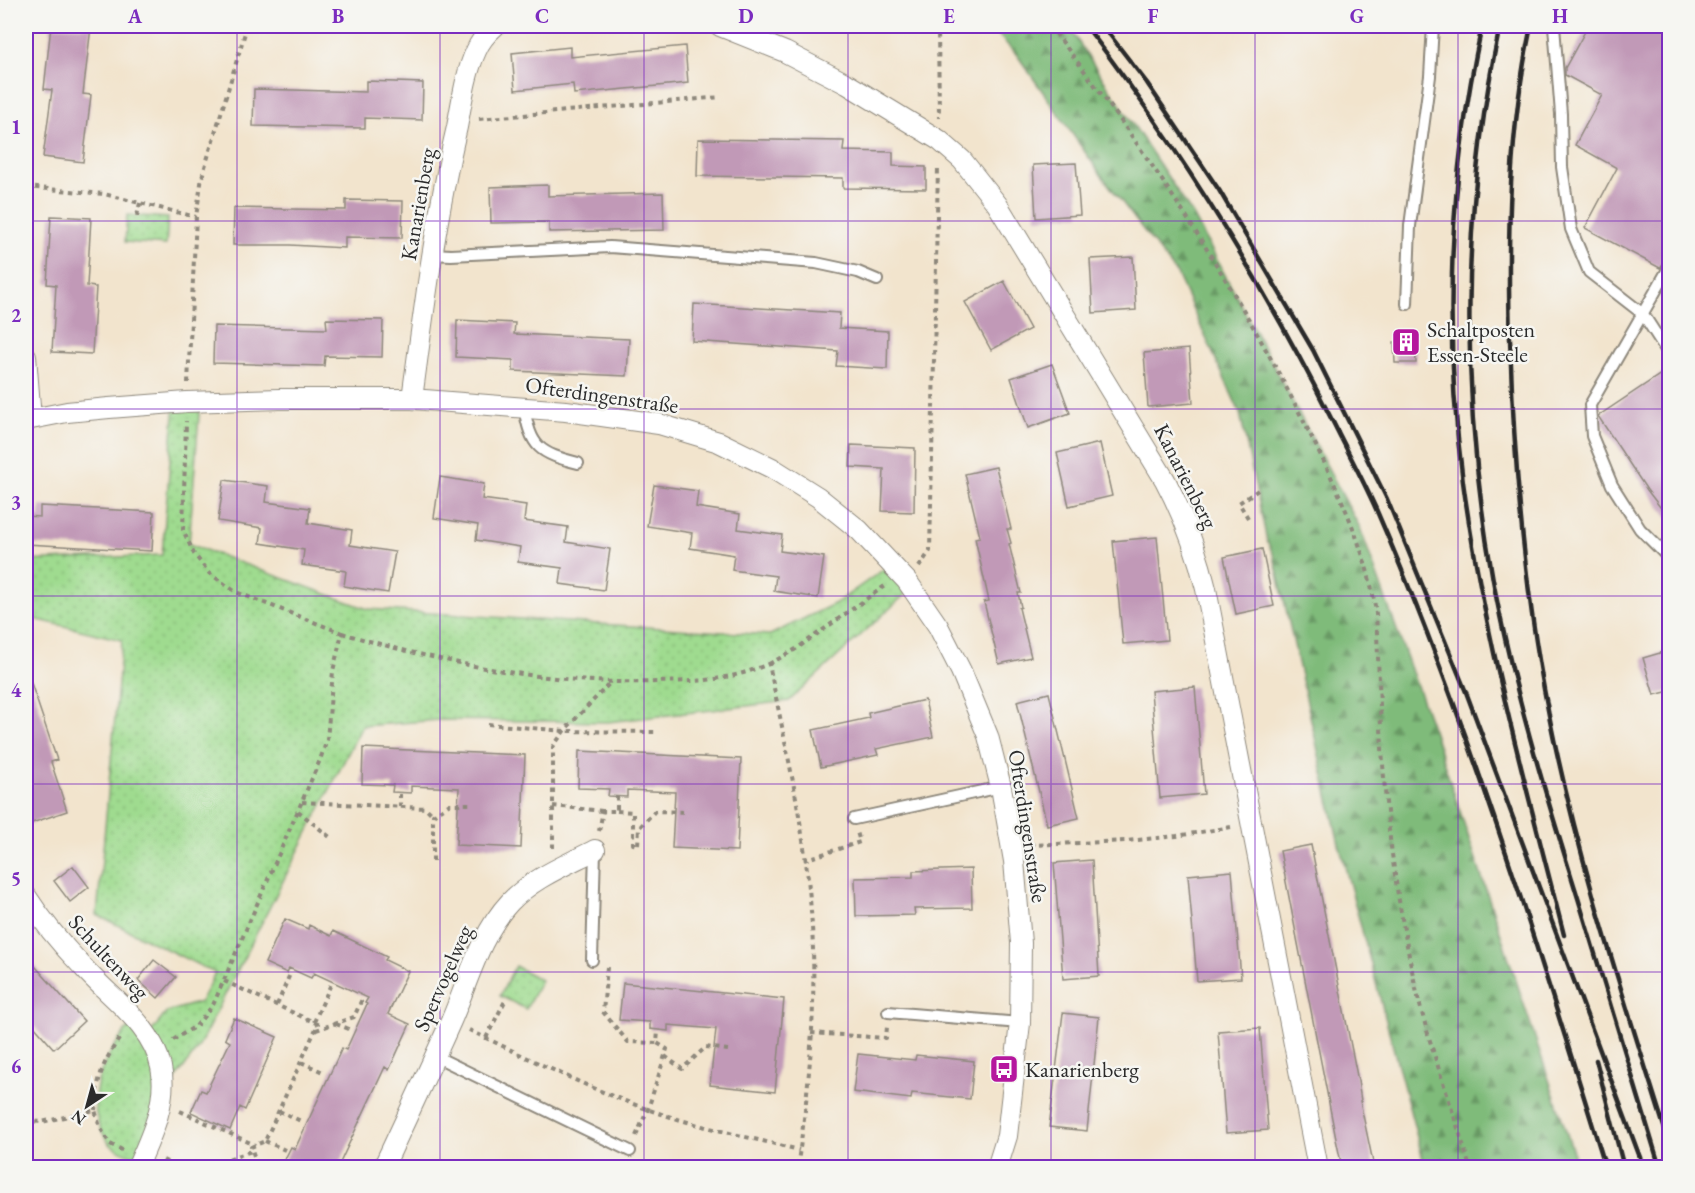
<svg xmlns="http://www.w3.org/2000/svg" width="1695" height="1193" viewBox="0 0 1695 1193" font-family="'EB Garamond',serif">
<defs>
<pattern id="grass-dots" width="8" height="8" patternUnits="userSpaceOnUse" patternTransform="scale(1.5)"><rect width="8" height="8" fill="#9fdb8f"/><path d="M2 2h.1M6 6h.1" fill="none" stroke="#89bc7c" stroke-width="1.8" stroke-linecap="round"/></pattern>
<pattern id="forest-firs" width="22" height="20" patternUnits="userSpaceOnUse" patternTransform="scale(1.5)"><rect width="22" height="20" fill="#7fbb7a"/><path d="M5 1l3.5 6h-7zM16 11l3.5 6h-7z" fill="#689864"/></pattern>
</defs>
<rect width="100%" height="100%" fill="#f6f6f2"/>
<filter id="ink" filterUnits="userSpaceOnUse"><feTurbulence type="fractalNoise" baseFrequency=".0167" numOctaves="2"/><feDisplacementMap in="SourceGraphic" scale="12" xChannelSelector="R" yChannelSelector="G"/><feConvolveMatrix kernelMatrix="1 2 1 2 8 2 1 2 1" color-interpolation-filters="sRGB"/></filter>
<filter id="wash" filterUnits="userSpaceOnUse"><feTurbulence type="fractalNoise" baseFrequency=".008" numOctaves="4" result="noise"/><feDisplacementMap in="SourceGraphic" scale="24" xChannelSelector="R" yChannelSelector="G"/><feGaussianBlur stdDeviation="1.35" result="paint"/><feColorMatrix in="noise" values="0 0 0 0 0 0 0 0 0 0 0 0 0 0 0 0 0 1.4 0 .05"/><feComposite in="paint" operator="in"/></filter>
<g filter="url(#wash)">
<rect width="100%" height="100%" fill="#f2e4cd"/>
<path fill="url(#grass-dots)" stroke="#65835d" stroke-width="1.5" d="M127 215 168 218 166 245 125 242Z
M200 402 189 544 368 609 770 635 836 603 890 565 911 589 789 701 608 722 439 720 362 726 198 1048 174 1081 162 1086 140 1159C131 1155 119 1151 111 1145 106 1141 102 1131 99 1125 85 1086 110 1048 135 1020L148 1036 167 1012 200 1002 215 973 97 915 122 640 26 617V561L162 555 175 403Z
M515 966 541 980 526 1009 500 996Z"/>
<path fill="url(#forest-firs)" stroke="#557352" stroke-width="1.5" d="M990 26H1068L1193 215 1360 528 1433 730 1578 1167H1425L1339 844 1274 556 1267 541 1240 413 1177 274 1099 172 1017 55Z"/>
<g id="blocks">
<path fill="#c199b7" d="M51 26 91 27 83 94 91 95 83 162 43 157 52 90 44 89Z
M1588 26H1670V259L1664 262 1660 268 1585 228 1617 168 1575 145 1602 95 1565 75V68Z
M685 46 688 83 574 94 573 84 515 90 512 53 570 47V57Z
M366 81 423 83 422 120 365 118V128L253 126 254 89 366 92Z
M698 139 844 141 843 151 893 152V166L926 167V189L843 188V178L697 176Z
M1076 163 1080 215 1036 218 1033 165Z
M548 185V196L663 193 664 230 549 232V222L491 223 490 187Z
M346 200 403 201 402 238 345 237V248L290 245H233L234 208 346 210Z
M51 216 91 218 87 286 96 287 92 354 52 352 56 285 47 284Z
M1133 257 1136 310 1093 313 1090 259Z
M1004 281 1030 329 991 350 965 302Z
M694 304 840 313 839 328 888 331 887 369 836 366 838 351 692 341Z
M326 319 383 320 382 357 325 356 324 366 213 363 214 326 327 329Z
M457 320 515 323 514 334 629 339 627 376 513 371V360L456 357Z
M1394 342H1415L1416 363H1395Z
M1189 349 1193 403 1148 407 1144 353Z
M1052 364 1070 413 1028 428 1011 378Z
M1670 368V520L1647 490 1598 416Z
M1100 443 1112 496 1069 506 1057 453Z
M851 445 915 448 914 512 882 511 884 469 850 467Z
M996 467 1011 529H1007L1011 543 1009 544 1021 593H1018L1021 607 1019 608 1031 657 999 664 984 602 989 601 975 538 980 537 965 474Z
M440 477 484 484 482 499 526 505 524 521 568 527 566 542 610 549 604 590 560 584 562 568 518 562 520 547 476 540 478 525 434 518Z
M224 480 268 486 266 502 310 508 308 523 352 530 350 545 395 552 388 593 344 586 346 571 302 565 304 550 260 543 262 528 218 521Z
M654 485 698 491 696 507 740 514 738 529 782 535 780 551 824 557 818 598 774 591 776 576 732 570 734 555 690 548 692 533 647 526Z
M40 506 154 512 152 551 26 544V516L40 517Z
M1157 537 1167 640 1123 644 1113 541Z
M1262 549 1274 606 1236 614 1224 557Z
M1670 650V691L1654 695 1643 658Z
M26 677H29L57 760 51 762 67 811 26 825Z
M1195 687 1204 794 1160 798 1151 691Z
M1049 693 1079 818 1047 825 1017 701Z
M925 700 933 737 876 749 878 755 821 767 813 730 869 718 868 713Z
M363 748 525 755 521 848 456 845 459 788 411 786V793L392 792 393 785 362 784Z
M579 751 741 759 737 851 672 848 675 792 627 790V797L608 796 609 789 578 788Z
M1311 845 1358 1081 1361 1101H1360L1374 1167H1342L1336 1139 1280 851Z
M1092 860 1099 976 1063 979 1054 863Z
M73 866 89 887 70 902 54 881Z
M971 869 972 908 914 909 915 915 856 916 855 878 913 877V871Z
M1232 871 1241 978 1197 981 1188 875Z
M285 919 308 929 309 925 331 936 333 931 387 957 385 960 408 971 388 1014 410 1024 389 1070 385 1067 338 1167H281L291 1147 295 1149 342 1048 346 1050 367 1004 365 1003 368 998 314 973 311 978 289 968 287 973 265 963Z
M26 956 84 1021 54 1049 26 1017Z
M154 960 176 977 158 998 138 980Z
M623 983 784 999 775 1092 710 1085 716 1029 668 1025V1031L650 1029V1022L619 1020Z
M1063 1013 1099 1017 1087 1131 1049 1127Z
M234 1018 277 1037 245 1110 240 1107 230 1130 191 1112 201 1090 206 1092 230 1042 225 1039Z
M1260 1028 1268 1130 1226 1133 1218 1031Z
M858 1054 915 1060 916 1055 974 1061 970 1099 912 1093 911 1099 853 1092Z"/>
</g>
</g>
<g filter="url(#ink)">
<use href="#blocks" fill-opacity="0" stroke="#8e887c" stroke-width="1.5"/>
<g fill="none" stroke-linecap="round" stroke-linejoin="round">
<g stroke="#8e887c" stroke-width="14">
<path id="service" d="M1554 26 1561 114 1562 167 1571 229 1589 272 1643 314 1670 356
M433 254 451 255 610 247 816 263 858 272 877 280
M1670 266 1590 405 1592 436 1612 485 1640 529 1666 555H1670
M1407 304 1410 226 1430 76 1433 26
M524 407C531 448 539 453 578 463
M854 819 1001 787
M592 960 595 850
M888 1012 1020 1023
M435 1056 630 1151"/>
</g>
<g stroke="#8e887c" stroke-width="22">
<path id="minor" d="M720 26 785 52 847 84 939 140 962 160 997 204 1165 480C1184 516 1197 551 1206 589L1318 1168
M26 356 31 419
M412 399C424 308 436 216 457 127 462 102 465 75 476 51 480 41 487 33 495 26
M26 420 67 412 109 408 187 402 280 399H412L566 411 659 424 719 442 772 468 818 497 859 530 907 581 938 626 961 671 988 736 1001 787 1014 861 1021 943 1020 1023 1007 1136 997 1168
M26 896C42 921 62 945 83 967 110 998 152 1024 161 1067 168 1101 151 1137 137 1168
M383 1168C406 1119 429 1070 451 1021 468 982 480 934 510 902 533 878 566 865 595 850"/>
</g>
<path stroke="#8e887c" stroke-width="4" stroke-dasharray="4.5 4.5" stroke-linecap="butt" d="M235 26 247 28
M938 26 939 118
M1050 26C1148 152 1236 285 1307 428 1335 483 1369 553 1376 614 1379 669 1380 724 1384 778 1389 845 1400 914 1414 980 1428 1044 1452 1105 1470 1168
M479 119 721 97
M26 187 104 194 196 217
M137 216 140 203
M188 383 196 217 202 177 247 26
M1248 518 1239 503 1261 488
M919 567 930 551 938 167
M342 633C445 664 549 685 657 682 680 681 703 682 725 677 740 675 755 669 769 664 785 742 803 820 810 899 818 988 811 1079 797 1168
M769 664 796 649 886 585
M488 724 564 731 655 732
M302 802 426 808 433 815
M553 806 603 811
M400 807V794
M298 811 331 838
M617 811 633 812V844L638 845 639 828 655 811 687 812
M599 831 603 811H617V797
M1030 845 1127 841 1177 836 1231 827
M553 848V747L564 731 610 683
M804 860 860 842 857 832
M433 861V815L450 804H470
M607 967 603 1012 628 1042 657 1043
M224 981 318 1024 265 1141 251 1147 258 1168
M277 1005 290 974
M314 1022 331 984
M336 1024 349 1029
M316 1030 354 1017 362 999
M469 1030C535 1061 600 1095 671 1117 713 1130 756 1139 799 1150
M811 1033 886 1038 887 1027
M486 1038 506 999
M173 1040 196 1026 213 1005 320 760 327 740 333 671 342 633 236 592 209 573 194 554 183 530 186 421
M665 1056 682 1069 706 1047 728 1050
M301 1062 325 1073
M95 1110C97 1077 103 1062 121 1036
M180 1111 255 1145
M279 1111 303 1122
M26 1121 42 1122 95 1110 100 1127 110 1144 124 1151
M636 1136 648 1109 667 1049 657 1043 658 1031
M265 1141 285 1150
M163 1160 178 1168
M214 1168 222 1161 252 1151"/>
<use href="#service" stroke="#fff" stroke-width="10"/>
<use href="#minor" stroke="#fff" stroke-width="20"/>
<path stroke="#2b2b2b" stroke-width="4.5" d="M1086 26C1182 152 1263 282 1334 424 1348 452 1363 480 1376 509 1469 722 1537 946 1606 1168
M1103 26 1147 83 1219 190 1313 350 1387 499 1466 692 1644 1168
M1482 26C1449 175 1443 331 1463 482 1484 636 1526 786 1564 935
M1500 26C1461 207 1460 398 1493 580 1513 688 1545 793 1578 898 1605 988 1633 1078 1660 1168
M1531 26C1509 129 1507 234 1510 339 1514 466 1524 591 1549 715 1578 862 1626 1004 1670 1146
M1596 1060 1624 1168"/>
</g>
</g>
<path fill="none" stroke="#7b2cbf" stroke-width="1.5" stroke-opacity="0.55" d="M237 26V1168M440 26V1168M644 26V1168M848 26V1168M1051 26V1168M1255 26V1168M1458 26V1168M26 221H1670M26 409H1670M26 596H1670M26 784H1670M26 972H1670"/>
<defs>
<g id="building-square" transform="scale(1.5)"><rect x="-9" y="-9" width="18" height="18" rx="4" fill="#b5179e" stroke="#f6f6f2"/><path d="M-4-6H4V6H1V3H-1V6H-4ZM-2.5-4.3h1.7v1.8h-1.7ZM.8-4.3h1.7v1.8H.8ZM-2.5-1h1.7V.8h-1.7ZM.8-1h1.7V.8H.8Z" fill="#fff"/></g>
<g id="bus-square" transform="scale(1.5)"><rect x="-9" y="-9" width="18" height="18" rx="4" fill="#b5179e" stroke="#f6f6f2"/><path d="M-5-6H5V4H4V6H2V4H-2V6H-4V4H-5ZM-3.5-4V0h7V-4ZM-3.5 1.2v1.5H-2V1.2ZM2 1.2v1.5H3.5V1.2Z" fill="#fff"/></g>
</defs>
<g fill-rule="evenodd">
<use href="#building-square" x="1406" y="342"/>
<use href="#bus-square" x="1004" y="1069"/>
</g>
<g text-anchor="middle" dominant-baseline="central" stroke-width="5" stroke-linejoin="round" paint-order="stroke">
<g font-size="22" fill="#2b2b2b" stroke="#f6f6f2">
<text transform="translate(418 204) rotate(-80)">Kanarienberg</text>
<text transform="translate(602 395) rotate(8)">Ofterdingenstraße</text>
<text transform="translate(1186 476) rotate(63)">Kanarienberg</text>
<text transform="translate(1028 826) rotate(81)">Ofterdingenstraße</text>
<text transform="translate(109 957) rotate(47)">Schultenweg</text>
<text transform="translate(443 978) rotate(-66)">Spervogelweg</text>
</g>
<g font-size="22" fill="#2b2b2b" stroke="#f6f6f2" text-anchor="start">
<text x="1427" y="329">Schaltposten<tspan x="1427" dy="25">Essen-Steele</tspan></text>
<text x="1025" y="1069">Kanarienberg</text>
</g>
</g>
<rect width="1695" height="1193" fill="none" stroke="#f6f6f2" stroke-width="66"/>
<g transform="translate(87 1106) rotate(216)" stroke="#f6f6f2" stroke-width="4.5" paint-order="stroke">
<path d="M0-4.5L10 22L0 15L-10 22Z" fill="#2b2b2b"/>
<text y="-9" font-size="16" font-weight="bold" text-anchor="middle" fill="#2b2b2b">N</text>
</g>
<rect x="33" y="33" width="1629" height="1127" fill="none" stroke="#7b2cbf" stroke-width="2"/>
<g font-size="20" text-anchor="middle" font-weight="bold" fill="#7b2cbf">
<text x="135" y="23">A</text>
<text x="338" y="23">B</text>
<text x="542" y="23">C</text>
<text x="746" y="23">D</text>
<text x="949" y="23">E</text>
<text x="1153" y="23">F</text>
<text x="1357" y="23">G</text>
<text x="1560" y="23">H</text>
<text x="16" y="134">1</text>
<text x="16" y="322">2</text>
<text x="16" y="509">3</text>
<text x="16" y="697">4</text>
<text x="16" y="885">5</text>
<text x="16" y="1073">6</text>
</g>
</svg>
